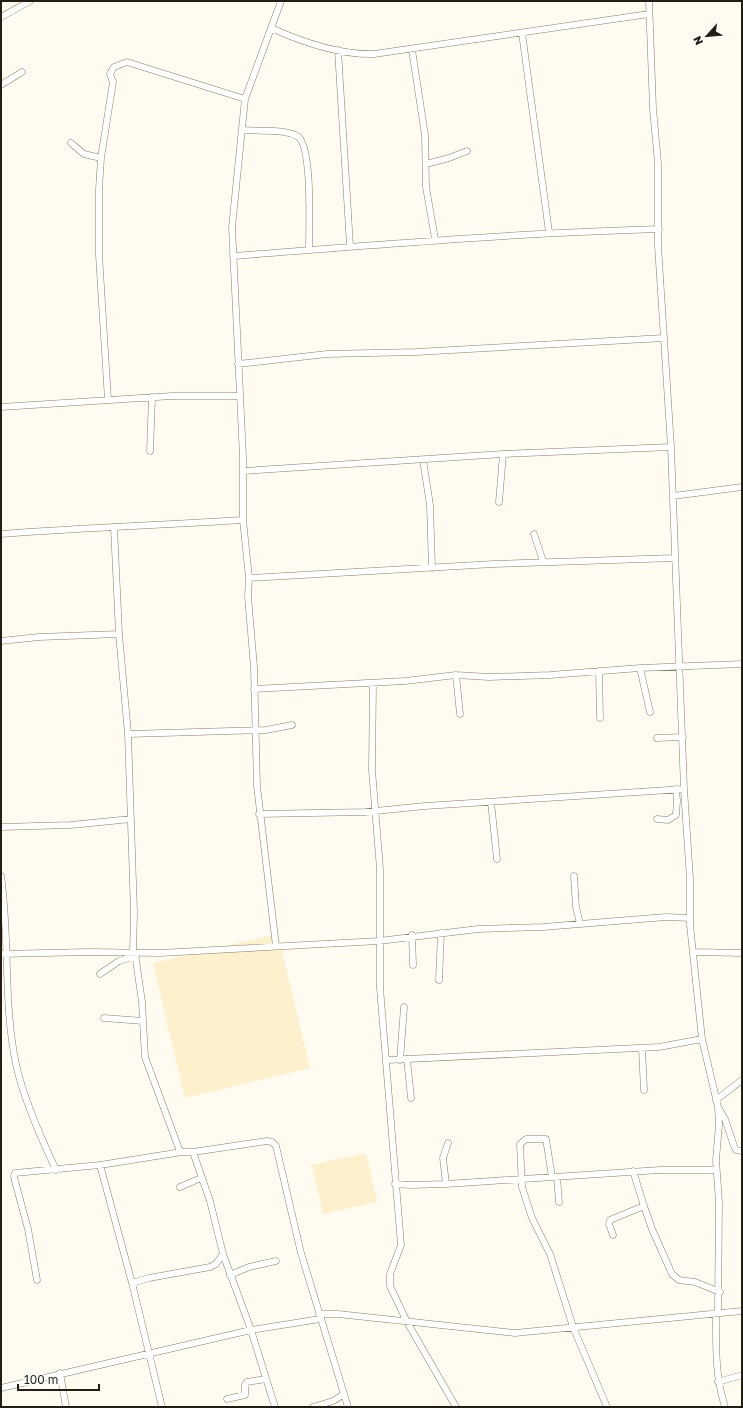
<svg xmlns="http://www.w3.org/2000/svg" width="743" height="1408" viewBox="0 0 743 1408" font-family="'Golos Text',sans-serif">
<rect width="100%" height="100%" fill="#fffbf0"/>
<path fill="#fdf0cd" d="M278 934 310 1068 185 1098 153 963Z
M366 1153 377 1202 323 1214 312 1165Z"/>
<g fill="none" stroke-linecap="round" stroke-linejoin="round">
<g stroke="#877e65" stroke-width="7">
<path id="minor" d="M649 1 653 109 658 163V246L671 447 684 789 690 879V925L702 1039 718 1107 719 1125 716 1160 719 1202 718 1312
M1 17 30 1
M271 28C302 42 339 55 374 54L649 14
M522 33 549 232
M338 50 350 246
M412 50 425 135 426 187 435 239
M1 85 22 72
M242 130C257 131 284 129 297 136 313 144 309 229 309 249
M71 143 84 154 101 158
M426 164 449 158 467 151
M233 256C375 245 516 233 659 229
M238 364 327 354 416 352 664 338
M108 400 99 255V189L101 158 113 82 110 74 114 67 127 62 245 99
M1 407 172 396H240
M150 451 152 397
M423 460 430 505 432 568
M243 471 503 454 671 447
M673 496 742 487
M499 502 503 454
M114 527 119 634 128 734 134 912 133 953
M1 534C82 528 162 525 243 520
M534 534 543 561
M249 578 494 564 675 558
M1 641 39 637 119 634
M640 668 650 712
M599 671 600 718
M456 675 460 714
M373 683 372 770 380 869V988L401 1245 390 1274V1286L407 1322 456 1407
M254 689 405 681 456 675 489 677 550 675 640 668 742 664
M128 734 266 730 292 725
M657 738 683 737
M491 802 497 859
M259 814 365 812 425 806 684 789
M657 819 668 820 676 815 677 801 676 789
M1 827 71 825 131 819
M1 876C10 938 3 1003 16 1064 23 1098 41 1138 56 1170
M574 876 576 907 580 924
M412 935 413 965
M276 946 257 786 254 667 248 597 249 578 243 520V457L232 227 245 99 281 1
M694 952 742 953
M135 953 142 1002 145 1057 179 1149 182 1152H193L267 1141 272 1142 276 1146 301 1253 348 1407
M1 954 88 952 160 953 379 941 478 929 543 927 666 917 690 918
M100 974 119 961 136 956
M439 980 441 933
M104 1018 143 1021
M642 1049 644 1090
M407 1059 411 1098
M387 1060 659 1047 702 1039
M400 1060 404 1007
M716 1100 742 1080
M718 1107 725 1119 734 1146 736 1150 742 1151
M193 1152 210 1201 223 1254 251 1330 275 1407
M100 1165 132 1283 162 1407
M552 1177 546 1139H526L520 1144 522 1187 532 1218 550 1254 573 1327 607 1407
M557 1177 559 1202
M395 1184 411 1185 446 1184 660 1170H716
M446 1184 443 1158 448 1143
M180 1187 201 1178
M644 1206 652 1229 672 1274 679 1280 695 1282 720 1292
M613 1235 609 1224 610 1220 644 1206 633 1171
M230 1275 249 1267 276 1261
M37 1280 28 1229 15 1181 14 1176 15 1173 100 1165 182 1152
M132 1283 149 1278 210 1267 216 1264 223 1254
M716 1313C716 1345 715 1376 725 1407
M319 1314H338L515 1333 742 1311
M60 1373 66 1407
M718 1382 742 1375
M1 1388 251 1330 320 1319
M227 1399 245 1395V1385L247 1382 266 1379
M313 1407 333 1401 344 1394"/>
</g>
<use href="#minor" stroke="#fff" stroke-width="6"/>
</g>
<rect width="743" height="1408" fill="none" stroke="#221e14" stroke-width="4"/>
<g transform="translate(707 36) rotate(243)" stroke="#ffffff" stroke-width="3" paint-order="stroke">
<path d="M0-3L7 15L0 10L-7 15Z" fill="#221e14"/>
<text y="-6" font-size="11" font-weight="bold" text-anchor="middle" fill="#221e14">N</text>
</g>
<path d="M18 1384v6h81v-6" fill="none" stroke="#221e14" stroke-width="2"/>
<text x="24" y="1384" font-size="12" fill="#221e14" stroke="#ffffff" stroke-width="3" paint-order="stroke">100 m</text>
</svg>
